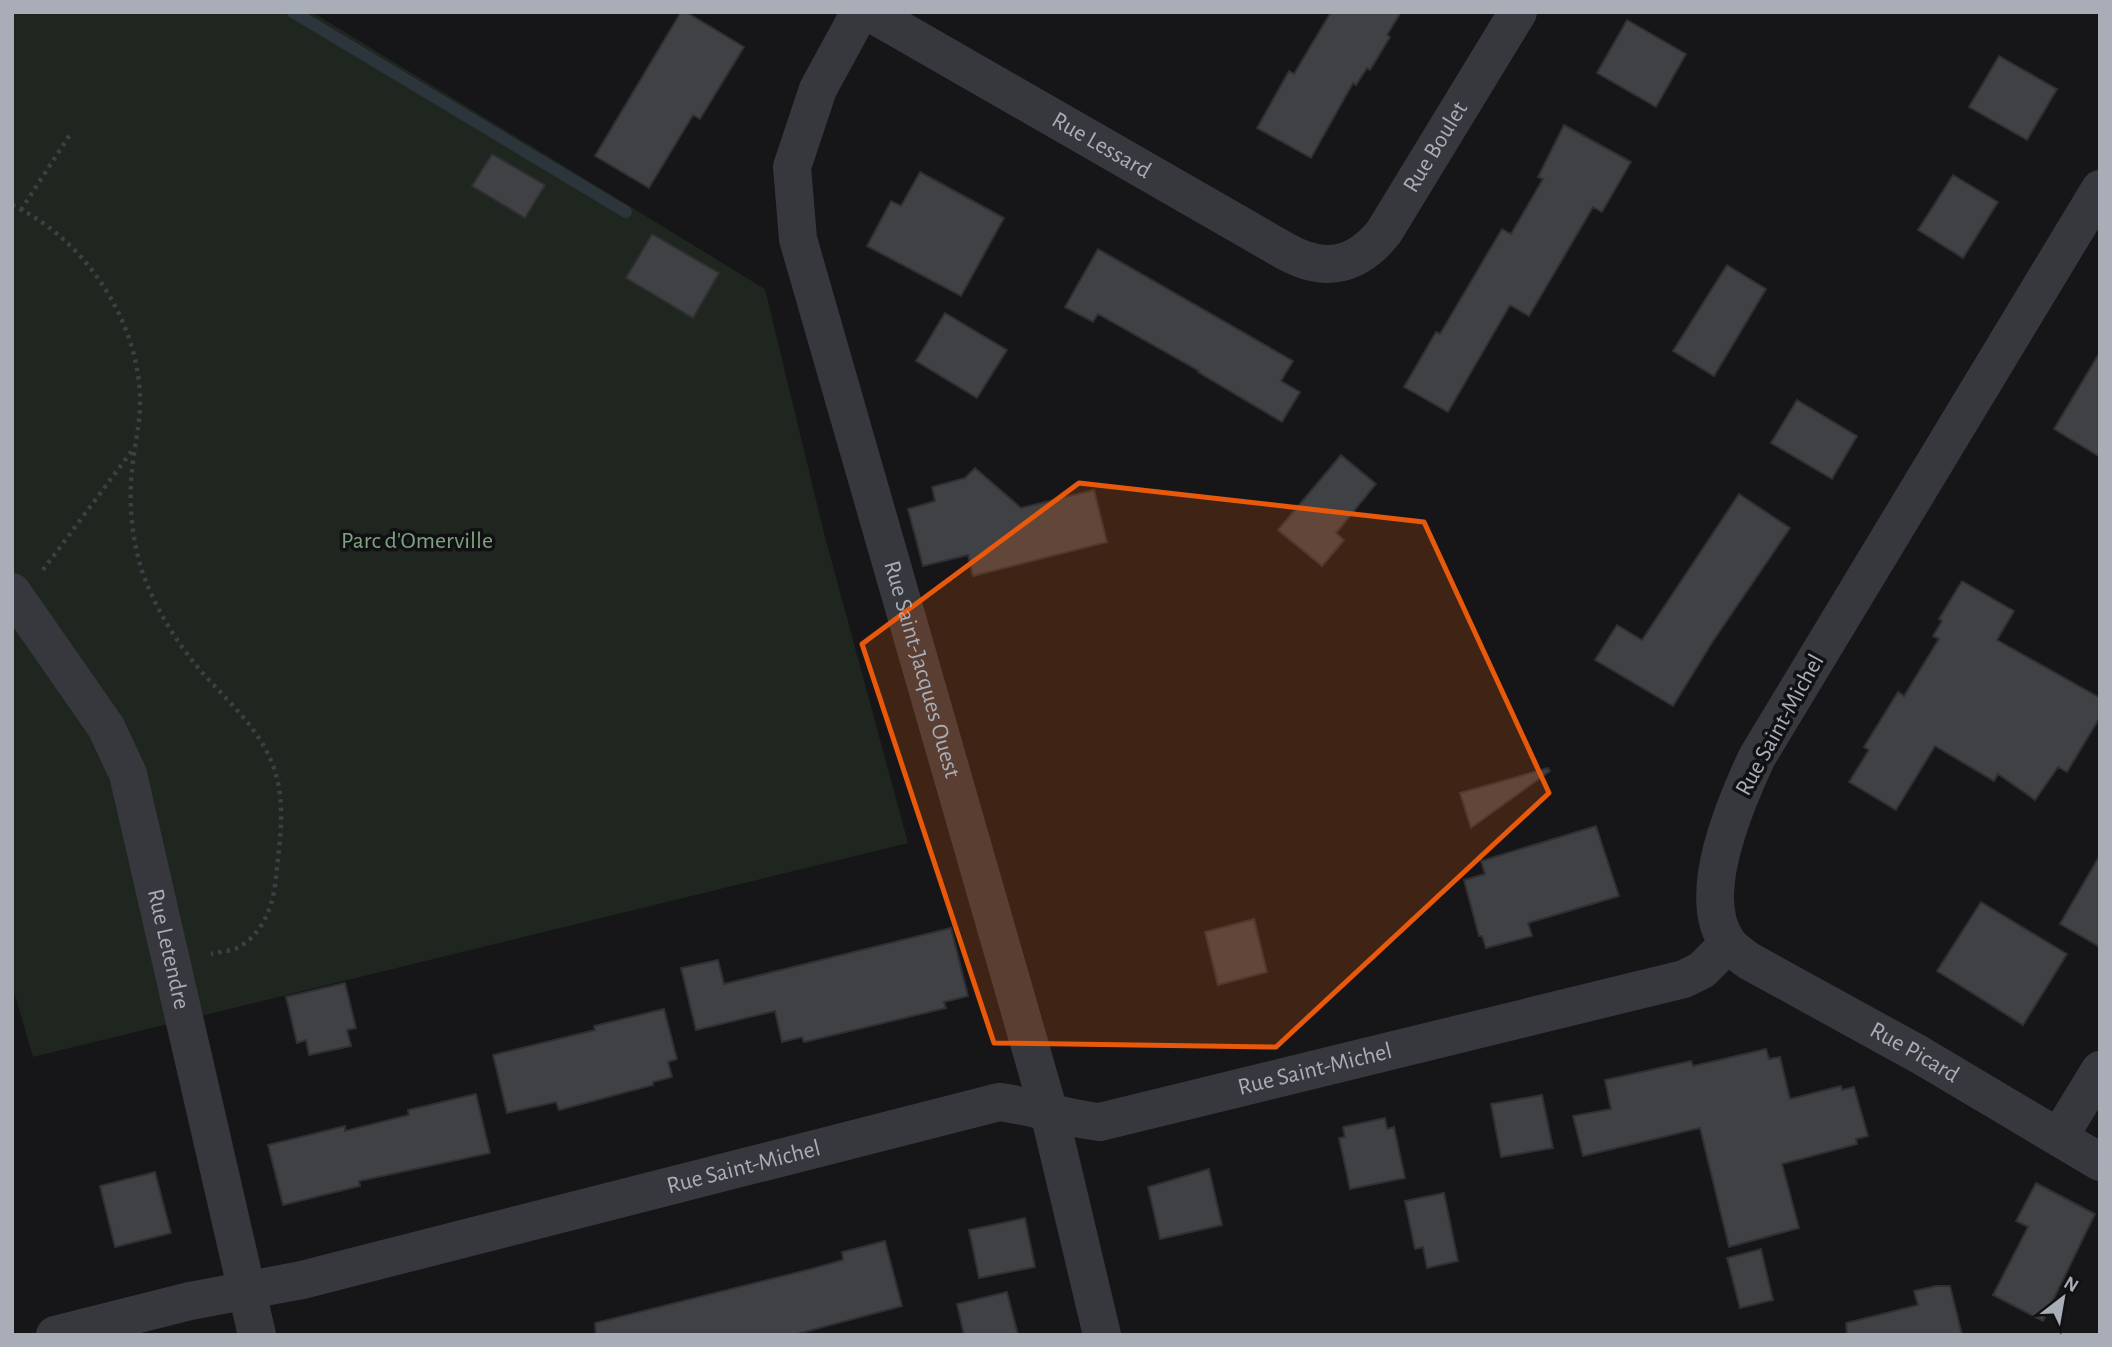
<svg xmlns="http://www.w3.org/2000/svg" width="2112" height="1347" viewBox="0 0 2112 1347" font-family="'Alegreya Sans',sans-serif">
<rect width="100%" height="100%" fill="#161618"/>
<path fill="#1e261f" d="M12 12H312L765 289 824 533 908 843 33 1057 12 985Z"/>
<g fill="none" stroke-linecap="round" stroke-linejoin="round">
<path stroke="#2c353c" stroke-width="12" d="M293 12 626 212"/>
</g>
<path fill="#404145" stroke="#303034" stroke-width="2" d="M681 12H686L744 47 700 119 693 115 649 188 595 156Z
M1331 12H1401L1387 35 1390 37 1370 70 1367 68 1356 85 1353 83 1311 158 1257 128 1289 71 1294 74Z
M1627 20 1686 54 1656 107 1597 73Z
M1999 56 2057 89 2027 140 1969 107Z
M1564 125 1631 162 1602 212 1593 207 1529 316 1510 305 1448 412 1404 387 1436 332 1440 334 1502 229 1511 234 1543 179 1538 177Z
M492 154 545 185 525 218 472 186Z
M920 172 1004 218 961 296 867 246 891 201 901 206Z
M1953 175 1998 202 1963 258 1918 230Z
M652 234 719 273 693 318 626 278Z
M1098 249 1293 361 1281 381 1300 392 1282 422 1198 372 1199 371 1098 314 1093 322 1065 307Z
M1727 265 1766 289 1714 376 1673 351Z
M945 313 1007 350 977 398 916 361Z
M2100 352V457L2054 429Z
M1797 400 1857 436 1832 479 1771 443Z
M1341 455 1376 484 1336 533 1344 540 1322 566 1278 530Z
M975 468 1021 508 1094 490 1107 542 973 576 968 555 923 566 908 509 935 501 932 487 965 478Z
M1739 494 1790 528 1713 641 1673 706 1595 660 1617 625 1642 640Z
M1962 581 2014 611 1997 640 2100 698V717L2067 772 2058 767 2035 800 1998 774 1994 781 1935 746 1896 810 1849 782 1869 750 1864 747 1898 692 1904 696 1939 639 1933 636 1942 621 1939 619Z
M1548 768 1550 771 1471 828 1460 793Z
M1596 826 1619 896 1528 923 1532 936 1486 948 1482 936H1479L1464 880 1485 874 1481 861Z
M2100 855V947L2060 924Z
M1981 902 2067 954 2023 1025 1937 971Z
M1254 919 1267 972 1218 985 1205 932Z
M951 928 968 996 944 1002 946 1008 804 1042 802 1037 782 1042 775 1011 696 1030 681 968 718 960 724 984Z
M345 983 356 1028 347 1030 351 1046 309 1055 306 1040 297 1043 286 997Z
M664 1009 677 1059 668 1062 672 1077 653 1082V1085L559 1110 556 1102 507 1113 493 1055 595 1030 594 1026Z
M1766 1049 1769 1059 1780 1057 1790 1099 1841 1086 1842 1090 1854 1087 1868 1136 1856 1139 1857 1144 1782 1164 1799 1228 1729 1247 1700 1128 1583 1156 1573 1116 1611 1109 1605 1080 1691 1061 1693 1066Z
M476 1094 490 1153 359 1181 360 1186 283 1205 268 1145 345 1126V1131L409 1115 408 1110Z
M1542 1095 1553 1148 1501 1157 1491 1104Z
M1385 1118 1387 1129 1394 1127 1405 1178 1350 1189 1339 1138 1345 1137 1343 1127Z
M1209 1169 1222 1225 1160 1239 1148 1187Z
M155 1172 171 1233 115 1247 100 1186Z
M2036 1183 2095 1214 2043 1321 1993 1295 2028 1227 2016 1221Z
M1444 1193 1458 1261 1427 1268 1423 1247 1415 1249 1405 1201Z
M1025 1218 1035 1267 979 1278 969 1230Z
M885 1241 902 1306 793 1335H596L595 1323 811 1269 843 1260 842 1252Z
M1761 1249 1773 1300 1740 1308 1727 1258Z
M1936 1286H1950L1962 1335H1847L1846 1323 1918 1305 1914 1291Z
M1007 1292 1018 1335H964L957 1304Z"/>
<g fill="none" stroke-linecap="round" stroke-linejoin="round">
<path stroke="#3d3f44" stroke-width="4.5" stroke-dasharray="3.5 5" stroke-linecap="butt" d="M12 205C87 240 143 326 140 409 139 427 135 444 133 462 128 498 131 536 142 571 155 608 176 642 201 671 233 708 270 736 279 788 284 817 279 848 276 877 274 904 263 935 237 948 230 951 219 952 211 954
M21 210 71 133
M43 570 134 448"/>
<g stroke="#37383d" stroke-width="38">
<path id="s1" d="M860 12 818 89 792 167 798 239 1049 1112 1102 1335"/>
<path id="s2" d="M869 12 1285 251C1324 273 1356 267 1384 232L1518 12"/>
<path id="s3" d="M2100 189 1757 757C1736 802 1694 897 1728 943 1733 950 1742 956 1749 961L1920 1055 2100 1162"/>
<path id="s4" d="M12 592 106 727 128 774 257 1335"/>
<path d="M2059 1137 2100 1070"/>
<path id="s5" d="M55 1335 190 1301 302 1280 999 1102C1034 1106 1066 1119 1100 1122L1684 979 1702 970 1728 944"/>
</g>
</g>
<path fill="#e8590c" fill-opacity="0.2" stroke="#e8590c" stroke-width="5" stroke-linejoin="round" d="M1079 483 1424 522 1549 793 1276 1047 994 1043 862 644Z"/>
<g text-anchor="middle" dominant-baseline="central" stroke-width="7" stroke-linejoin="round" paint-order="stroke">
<g font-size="24" fill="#a8adb8" stroke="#111113">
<text stroke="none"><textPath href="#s2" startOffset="268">Rue Lessard</textPath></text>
<text stroke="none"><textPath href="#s2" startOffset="691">Rue Boulet</textPath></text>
<text stroke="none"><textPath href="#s1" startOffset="690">Rue Saint-Jacques Ouest</textPath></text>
<text transform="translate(1780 725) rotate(-61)">Rue Saint-Michel</text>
<text stroke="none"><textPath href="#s4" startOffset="396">Rue Letendre</textPath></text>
<text stroke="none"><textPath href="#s3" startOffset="1076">Rue Picard</textPath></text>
<text stroke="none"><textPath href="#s5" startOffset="1297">Rue Saint-Michel</textPath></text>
<text stroke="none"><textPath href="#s5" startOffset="709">Rue Saint-Michel</textPath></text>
</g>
<g font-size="24" fill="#7fa381" stroke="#111113">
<text x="417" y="541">Parc d'Omerville</text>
</g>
</g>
<rect width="2112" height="1347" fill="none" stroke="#a8adb8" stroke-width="28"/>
<g transform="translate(2063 1298) rotate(31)" stroke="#111113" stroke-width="5" paint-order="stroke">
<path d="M0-5L12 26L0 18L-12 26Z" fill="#a8adb8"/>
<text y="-10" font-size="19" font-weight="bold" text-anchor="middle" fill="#a8adb8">N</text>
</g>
</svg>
